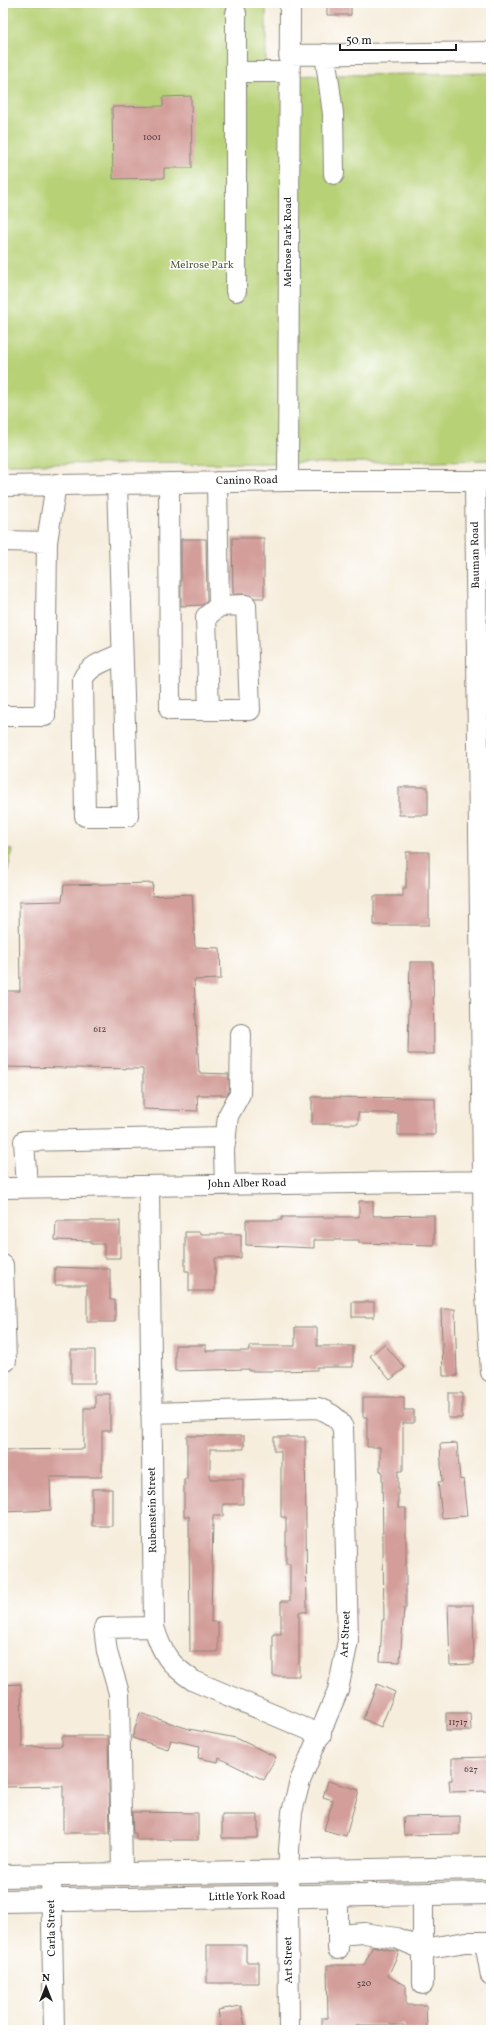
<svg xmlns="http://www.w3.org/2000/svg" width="494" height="2033" viewBox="0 0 494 2033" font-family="Vollkorn,serif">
<rect width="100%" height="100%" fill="#fff"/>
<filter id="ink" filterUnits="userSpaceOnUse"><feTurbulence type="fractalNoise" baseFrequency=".025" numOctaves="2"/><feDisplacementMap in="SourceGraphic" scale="8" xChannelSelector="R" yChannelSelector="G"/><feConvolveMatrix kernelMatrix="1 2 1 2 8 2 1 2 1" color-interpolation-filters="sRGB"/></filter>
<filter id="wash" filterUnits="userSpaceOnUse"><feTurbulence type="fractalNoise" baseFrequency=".012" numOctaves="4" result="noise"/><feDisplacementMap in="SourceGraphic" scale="16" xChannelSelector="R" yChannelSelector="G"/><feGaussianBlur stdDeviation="0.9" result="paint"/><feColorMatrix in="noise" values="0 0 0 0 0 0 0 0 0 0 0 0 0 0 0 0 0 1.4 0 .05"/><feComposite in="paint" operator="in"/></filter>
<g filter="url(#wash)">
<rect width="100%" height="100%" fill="#f6eddc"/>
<path fill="#b7d176" stroke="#6a7649" d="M3 3H266V76L491 73V460L315 463 3 464Z
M3 848 12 850 5 883H3Z"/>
<g id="blocks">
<path fill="#d39e9a" d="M327 3H351V15H327Z
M191 96 192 168H164V178L113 179 112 107 163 106V97Z
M232 538H264V598H255L246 594H233Z
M181 539H206L207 601 202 605 181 606Z
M399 787H428V815H399Z
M406 852H429V925H374V896H403V888H406Z
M153 883 152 896 192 894 195 947 220 948 221 979 194 980 199 1073 229 1074V1091L227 1095H197L198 1111 143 1109V1069L3 1067V991H20L19 902 62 901 64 885Z
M410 962H433L434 1054H408Z
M312 1097 435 1098V1135H398V1113H358V1124H312Z
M359 1201H373V1216L434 1215V1245L359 1243V1240H314V1248L246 1245V1220H282V1217H359Z
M56 1221H120V1258H104V1244H91V1241L55 1240Z
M185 1232H200V1234H241V1258H215V1291H189V1271H185Z
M55 1267 110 1269V1300H115V1322H87V1285H55Z
M352 1302H374V1317H352Z
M441 1309H455L457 1376H443Z
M295 1327H317V1346H353V1367H317V1370L278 1371H249V1369L175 1371V1345H206V1351H249V1346H295Z
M384 1344 405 1368 390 1380 370 1356Z
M71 1350H95V1383H71Z
M448 1393H462V1418H448Z
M95 1394H110V1431H102V1477H50L51 1510 3 1512V1450L84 1449V1408H95Z
M363 1397H404V1410H414V1423H403V1471H398V1508H406V1608H404L400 1662 380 1661 382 1620H384L382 1471H380V1447H367V1417H363Z
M187 1436H244V1449H210V1479H243V1504H223V1516H213L211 1622H218V1652H190L189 1516H184V1479H187Z
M274 1437H305L307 1612H299V1676H273V1634H281V1601H290V1564H286V1517H281V1451H274Z
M457 1443 460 1480 463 1479 467 1516 442 1518 438 1482H442L440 1444Z
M92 1489H112V1526H92Z
M448 1605H473L474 1664 450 1665Z
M21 1684 22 1747 62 1746V1736H108L110 1833H63V1786L3 1787V1685Z
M377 1684 395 1692 381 1727 363 1719Z
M140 1713 189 1729 236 1738 276 1757 264 1780 219 1758 218 1762 198 1758 200 1746 171 1740 168 1749 132 1738Z
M446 1713H470L471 1731H446Z
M489 1757 490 1791 450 1792 449 1780H452V1758Z
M328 1781 359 1790 346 1836 324 1830 333 1800 323 1797Z
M132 1812 198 1813V1840H136V1833H133Z
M222 1815H258V1838H222Z
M460 1816V1834L404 1835 403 1817Z
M207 1945H246V1962H259V1983H207Z
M373 1946 399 1952 388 1976 406 1986V2005H426L427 2030H404V2025H356V2030H322V2018H328L327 1965H364Z
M241 2006 246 2030H221L218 2010Z"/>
</g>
</g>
<g filter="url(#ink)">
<use href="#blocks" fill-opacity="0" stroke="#89847c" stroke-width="1"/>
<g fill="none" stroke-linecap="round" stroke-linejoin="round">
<g stroke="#89847c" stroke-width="22">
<path id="minor" d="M236 13V291
M325 54 333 114 334 174
M289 55 491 52
M236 72H289
M288 481 290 3
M475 482 484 1265 491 1372
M117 483 128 816H85L83 679C89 665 108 660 121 654
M169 483 170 710H209L206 617 219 606 217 482
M3 486 288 481H491
M3 541 47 542
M209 710H250L246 605 219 606
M3 716H45L47 542 56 484
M225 1185 224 1151 228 1116 240 1094 241 1034
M149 1186 154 1627C162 1654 170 1665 194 1681L321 1735
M27 1187 24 1141 226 1137
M3 1188 491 1181
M3 1265 6 1361
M151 1413 318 1408C330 1413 338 1417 343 1428L348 1641 338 1690 300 1781 292 1812 289 1850 288 1896 289 2030
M122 1874 119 1693 107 1652 104 1628 154 1627
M51 1875 54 2030
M423 1894V1984
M338 1895V1949
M338 1935 364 1933 396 1938 423 1949 466 1942H491
M485 1942 491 1976"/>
</g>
<g stroke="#89847c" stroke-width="24">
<path id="major" d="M3 1876 491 1868
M3 1901 491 1893"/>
</g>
<use href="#minor" stroke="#fff" stroke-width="20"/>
<use href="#major" stroke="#fff" stroke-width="22"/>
</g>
</g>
<g text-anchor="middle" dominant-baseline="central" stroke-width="3" stroke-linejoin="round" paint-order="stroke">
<g font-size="9" fill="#4a3c3c">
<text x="152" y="137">1001</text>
<text x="100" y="1029">612</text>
<text x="458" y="1722">11717</text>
<text x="471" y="1769">627</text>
<text x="364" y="1983">520</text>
</g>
<g font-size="11" fill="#1c1c1c" stroke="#fff">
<text transform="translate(288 242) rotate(-90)">Melrose Park Road</text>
<text transform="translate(247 481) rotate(-1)">Canino Road</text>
<text transform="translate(476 555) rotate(-91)">Bauman Road</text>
<text transform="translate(247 1184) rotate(-1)">John Alber Road</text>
<text transform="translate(153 1510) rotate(-91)">Rubenstein Street</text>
<text transform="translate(346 1634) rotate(-87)">Art Street</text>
<text transform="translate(247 1897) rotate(-1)">Little York Road</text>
<text transform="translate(52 1928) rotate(-91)">Carla Street</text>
<text transform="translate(289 1960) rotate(-91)">Art Street</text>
</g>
<g font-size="11" fill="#525b3c" stroke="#fff">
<text x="202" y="265">Melrose Park</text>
</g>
</g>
<rect width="494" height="2033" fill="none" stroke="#fff" stroke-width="16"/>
<g transform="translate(46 1987)" stroke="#ffffff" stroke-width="3" paint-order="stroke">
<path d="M0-3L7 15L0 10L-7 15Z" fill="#1c1c1c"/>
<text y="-6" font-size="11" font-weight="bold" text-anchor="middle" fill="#1c1c1c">N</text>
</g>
<path d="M340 44v6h116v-6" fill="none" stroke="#1c1c1c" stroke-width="2"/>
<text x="346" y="44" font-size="12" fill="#1c1c1c" stroke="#ffffff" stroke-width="3" paint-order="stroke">50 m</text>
</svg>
